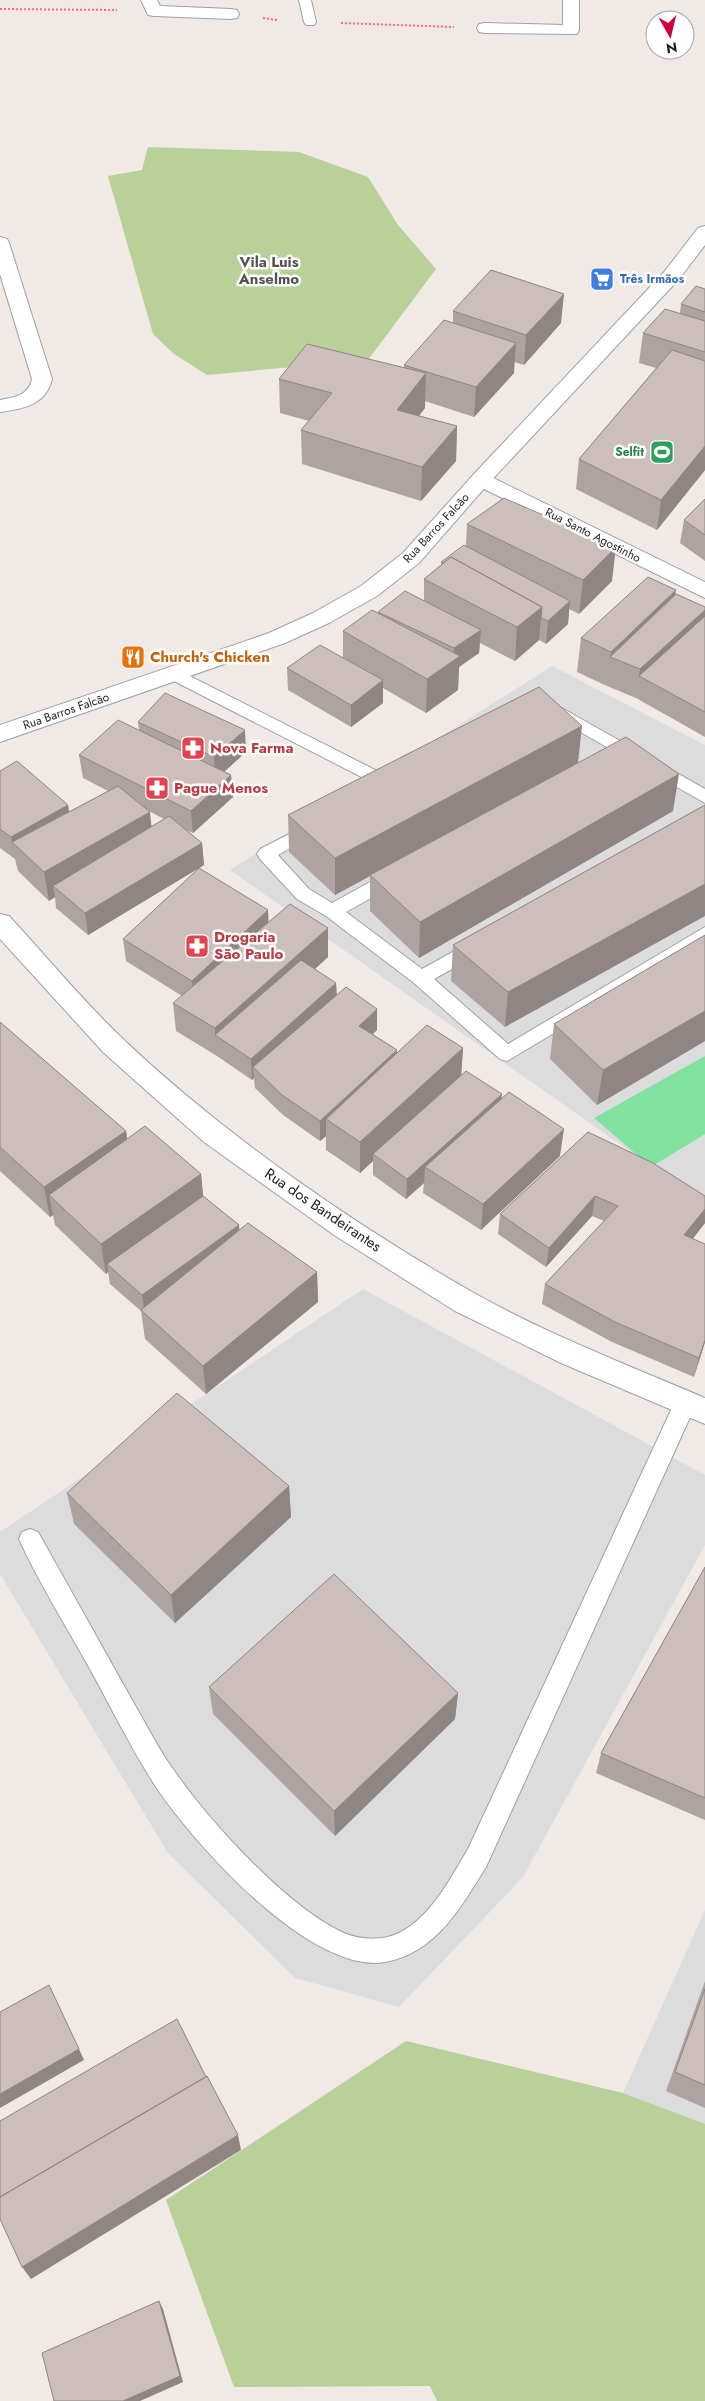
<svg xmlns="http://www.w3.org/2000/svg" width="705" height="2401" viewBox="0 0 705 2401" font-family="Jost,sans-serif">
<rect width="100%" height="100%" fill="#f0e9e5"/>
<path fill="#dddcdd" d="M552 666 705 745V1204L230 870Z
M363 1289 705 1475V1545L523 1877 399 2007 295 1978 168 1853 0 1574V1532Z
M705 1910V2124L623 2093Z"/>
<path fill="#b9d199" d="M148 147 299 152 368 177 398 225 436 269 368 360 207 375 174 354 153 334 108 176 142 170Z
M406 2041 623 2093 705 2124V2401H437L430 2386 234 2387 166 2200Z"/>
<path fill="#81e2a0" d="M705 1056V1134L651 1167 594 1118Z"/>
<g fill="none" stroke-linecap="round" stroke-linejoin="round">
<g stroke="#a0a0a0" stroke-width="2">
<path id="service" d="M299 0H311L316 22 314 25H306L304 22Z
M174 668 397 781 400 785 397 789 391 791 385 789 168 678 166 674 168 670Z
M560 707 705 789V803L554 717 552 713 554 709Z
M313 822 319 824 322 828 319 832 278 855 309 889 332 903 388 872 394 870 400 872 403 877 400 882 346 912 422 969 469 943 475 941 481 943 484 948 481 953 434 979 508 1044 705 927V943L507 1061 500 1059 414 983 326 916 297 899 260 859 257 854 260 849Z
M685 1395 693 1397 696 1404 486 1867C461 1907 436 1953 385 1962 311 1975 194 1844 156 1787 130 1747 109 1703 86 1662 63 1621 38 1581 19 1539L22 1532 30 1529 38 1532C71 1590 103 1649 136 1707 149 1729 160 1752 175 1772 210 1822 288 1908 344 1933 360 1940 383 1941 399 1933 431 1917 450 1879 468 1849L677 1397Z"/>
</g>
<g stroke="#a0a0a0" stroke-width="2">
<path id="minor" d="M141 0H157L160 6 231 9 237 10 239 14 237 18 231 19 154 16 148 15Z
M563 0H579V30L577 34 485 33 479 32 477 28 479 24 485 23 563 25Z
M0 237 7 239 9 243 52 379C46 405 23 409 0 412V400C15 397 28 396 32 379L0 274Z
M481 472 705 582V598L474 484 470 479 474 474Z"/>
</g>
<g stroke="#a0a0a0" stroke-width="2">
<path id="tertiary" d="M705 226V245L679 279 488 484 419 563 377 596 329 623 285 643 0 742V725L269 633 313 613 361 586 403 553 474 474 665 271 698 228Z
M0 914 9 916C47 957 83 1001 123 1039 224 1135 353 1224 474 1293 547 1334 628 1365 705 1398V1424L561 1363 455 1311 334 1235 204 1142 104 1053 0 939Z"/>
</g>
<path stroke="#fe6884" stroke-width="2" stroke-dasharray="2 2" stroke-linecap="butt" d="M0 9 117 10
M263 18 277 20
M341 23 454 27"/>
<use href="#service" fill="#fff" fill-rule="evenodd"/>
<use href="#minor" fill="#fff" fill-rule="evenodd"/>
<use href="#tertiary" fill="#fff" fill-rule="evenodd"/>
</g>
<path fill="#afa3a1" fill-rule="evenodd" d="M705 286V470L657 530 576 489 579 459 656 368 639 363 643 333 680 313 681 304 705 289Z
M453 311 561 323 524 365 514 362V373L474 417 425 401V408L418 416 457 426 456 461 421 501 302 464 301 430 309 421 280 413 279 379 404 368V365L453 323Z
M705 499V561L680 543 684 520Z
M467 524 612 581 579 614 569 609 568 624 546 644 539 640 515 661 480 643 479 653 459 667 458 690 426 713 383 688V703L351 727 288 690 287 668 343 657V631L378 613 424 601V579L441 565V562L466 546Z
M676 594 705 607V737L636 698 607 686 577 672 581 638Z
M138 722 246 752 224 772 231 775 233 797 193 833 186 830 202 843 204 865 199 868 268 922 328 957 315 969 336 983 337 995 377 1030 373 1034 397 1050V1054L463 1048 461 1075 501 1099 560 1156 481 1230 423 1193 424 1183 406 1199 373 1175V1161L360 1173 326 1150V1136L320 1141 283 1115 255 1088 254 1078 252 1080 217 1056 176 1031 173 1003 182 996 126 961 123 939 199 868 88 935 56 908 55 897 49 901 18 871 15 859 0 848V771L68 805 69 812 108 791 83 778 79 755 139 730ZM147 810 164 819 151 827Z
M578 763 673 811 419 958 370 911V876L335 895 289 852 288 815Z
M705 805 505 1027 451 981 453 945Z
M705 935V1041L597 1105 550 1059 554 1024Z
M0 1022 126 1131 127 1138 201 1174 203 1196 239 1225V1230L317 1272 318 1302 206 1394 145 1339 141 1311 110 1284 108 1272 106 1274 55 1225 53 1215 50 1217 0 1171Z
M588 1132 705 1209V1223L692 1239 705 1342 694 1377 612 1342 542 1304 545 1284 604 1221 592 1216 546 1267 498 1234 500 1214Z
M289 1486 291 1517 175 1623 74 1524 67 1493Z
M705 1567V1820L596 1773 601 1753Z
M209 1687 458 1693 455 1719 335 1836 213 1714Z
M705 1981V2108L666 2091Z"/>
<path fill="#8f8583" d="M564 294 561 323 524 365 526 335Z
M516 343 514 373 474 417 476 387Z
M426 373 425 408 397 445V410Z
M457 426 456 461 421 501 422 467Z
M705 446V470L657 530 661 500Z
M616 547 612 581 579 614 583 580Z
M676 590 671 624 610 657 611 652Z
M570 601 568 624 546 644 548 621Z
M542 607 539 640 515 661 517 627Z
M705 610V621L639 676 640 669Z
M481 630 479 653 459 667 458 690 426 713 427 679 454 661V648Z
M383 680V703L351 727V705Z
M582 726 578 763 335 895V858Z
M245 730 246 752 215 780 214 757Z
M679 774 673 811 419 958 420 922Z
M231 775 233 797 193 833 191 811Z
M68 805 71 827 12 842 15 859 11 837Z
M150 812 153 841 53 886 55 897 49 901 44 872Z
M202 843 204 865 88 935 85 913Z
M705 884V916L505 1027 508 992Z
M268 910 269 931 194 1003 192 981Z
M328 928V957L230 1045 215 1035V1028Z
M336 983 337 1004 253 1067 254 1078 252 1080 251 1059Z
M377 1009V1030L359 1047V1026Z
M705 1011V1041L597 1105 603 1070Z
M463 1048 461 1079 373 1154V1161L360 1173V1142Z
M397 1050 396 1071 326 1119V1136L320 1141V1121Z
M502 1094 500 1115 425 1167 424 1183 406 1199 407 1179Z
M564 1129 560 1156 481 1230 483 1204Z
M126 1131 131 1162 49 1195 53 1215 50 1217 44 1187Z
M201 1174 204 1204 107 1264 108 1272 106 1274 101 1244Z
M595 1196 592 1216 546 1267 549 1248Z
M705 1209V1223L680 1255 684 1235Z
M239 1225 241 1245 145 1315 142 1295Z
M317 1272 318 1302 206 1394 203 1366Z
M705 1340V1342L694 1377 699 1358Z
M289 1486 291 1517 175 1623 171 1595Z
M458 1693 455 1719 335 1836 334 1811Z
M79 2049 84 2060 0 2108V2094Z
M238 2135 241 2150 31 2279 22 2267Z
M159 2301 163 2309 183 2382 140 2401H123Z"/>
<path fill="#ccbebb" stroke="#8f8583" d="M491 270 564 294 526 335 453 311Z
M696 286 705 289V312L681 304Z
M665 309 705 321V352L643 333Z
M444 320 516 343 476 387 404 365Z
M307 344 426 373 397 410 457 426 422 467 301 430 332 393 279 379Z
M672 350 705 361V446L661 500 579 459Z
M504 498 616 547 583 580 467 524Z
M705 499V535L684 520Z
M464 545 570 601 548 621 541 618 542 607 451 557 443 563 441 562Z
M451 557 542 607 517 627 424 579Z
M648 577 676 590 611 652 581 638Z
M405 591 481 630 454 648 378 612Z
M676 594 705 607V610L640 669 610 657Z
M372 610 460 656 427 679 343 631Z
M705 616V712L639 676Z
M320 645 383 680 351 705 287 668Z
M539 687 582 726 335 858 288 815Z
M165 693 245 730 214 757 138 722Z
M118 720 231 775 191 811 79 755Z
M626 737 679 774 420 922 370 875Z
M17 761 68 805 11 837 0 829V771Z
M118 786 150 812 44 872 12 842Z
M705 805V884L508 992 453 945Z
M169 816 202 843 85 913 53 886Z
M199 868 268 910 192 981 123 939Z
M290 904 328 928 215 1028 173 1003Z
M705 935V1011L603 1070 554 1024Z
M301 960 336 983 251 1059 215 1035Z
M346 987 377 1009 359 1026 397 1050 320 1121 282 1095 253 1067Z
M0 1022 126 1131 44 1187 0 1147Z
M427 1025 463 1048 360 1142 326 1119Z
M466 1071 502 1094 407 1179 373 1154Z
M509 1092 564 1129 483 1204 425 1167Z
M145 1126 201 1174 101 1244 49 1195Z
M588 1132 653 1163 705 1196V1209L684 1235 705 1244V1340L699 1358 615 1322 545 1284 618 1206 595 1196 549 1248 500 1214Z
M203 1196 239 1225 142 1295 107 1264Z
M248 1223 317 1272 203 1366 141 1310Z
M177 1393 289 1486 171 1595 67 1493Z
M705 1567V1798L601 1753Z
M334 1574 458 1693 334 1811 209 1687Z
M49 1985 79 2049 0 2094V2012Z
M705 1989V2085L675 2072Z
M177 2019 206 2077 0 2197V2121Z
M207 2076 238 2135 22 2267 0 2219V2197Z
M159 2301 180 2376 123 2401H54L42 2353Z"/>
<defs>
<g id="supermarket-square" transform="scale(1.25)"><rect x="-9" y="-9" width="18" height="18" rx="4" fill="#3f7fe0" stroke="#fff"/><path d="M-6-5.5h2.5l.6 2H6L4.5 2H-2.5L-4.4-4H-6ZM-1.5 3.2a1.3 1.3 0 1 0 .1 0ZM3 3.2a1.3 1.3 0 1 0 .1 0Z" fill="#fff"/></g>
<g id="stadium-square" transform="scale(1.25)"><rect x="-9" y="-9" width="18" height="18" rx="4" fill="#2e9e5b" stroke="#fff"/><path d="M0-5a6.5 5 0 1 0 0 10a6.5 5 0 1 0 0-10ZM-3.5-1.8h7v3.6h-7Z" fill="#fff"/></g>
<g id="restaurant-square" transform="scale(1.25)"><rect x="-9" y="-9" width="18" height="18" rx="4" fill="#e8710a" stroke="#fff"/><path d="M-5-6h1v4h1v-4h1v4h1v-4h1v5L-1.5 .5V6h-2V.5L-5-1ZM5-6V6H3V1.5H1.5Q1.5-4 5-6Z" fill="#fff"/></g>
<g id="pharmacy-square" transform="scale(1.25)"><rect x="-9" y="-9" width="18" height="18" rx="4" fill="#e0444e" stroke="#fff"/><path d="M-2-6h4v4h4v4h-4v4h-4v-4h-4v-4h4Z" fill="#fff"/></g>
</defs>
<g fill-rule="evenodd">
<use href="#supermarket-square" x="602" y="279"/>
<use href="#stadium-square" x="662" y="452"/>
<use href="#restaurant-square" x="133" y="657"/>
<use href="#pharmacy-square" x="193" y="748"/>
<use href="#pharmacy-square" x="157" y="788"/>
<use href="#pharmacy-square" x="197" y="946"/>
</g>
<g text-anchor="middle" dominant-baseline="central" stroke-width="5" stroke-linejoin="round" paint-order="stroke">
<g font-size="12" font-weight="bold" fill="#366cbe" stroke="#fff" text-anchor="start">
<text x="620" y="279">Três Irmãos</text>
</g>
<g font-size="12" font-weight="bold" fill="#27864d" stroke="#fff" text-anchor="end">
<text x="644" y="452">Selfit</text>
</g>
<g font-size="12" fill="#1f1f1f" stroke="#fff">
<text transform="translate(436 528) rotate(-47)">Rua Barros Falcão</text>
<text transform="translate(593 535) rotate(27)">Rua Santo Agostinho</text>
<text transform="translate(66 711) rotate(-19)">Rua Barros Falcão</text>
</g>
<g font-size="15" font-weight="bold" fill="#525252" stroke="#fff">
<text x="269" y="262">Vila Luis<tspan x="269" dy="17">Anselmo</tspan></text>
</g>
<g font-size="15" font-weight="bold" fill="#c56008" stroke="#fff" text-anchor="start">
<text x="150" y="657">Church's Chicken</text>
</g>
<g font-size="15" font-weight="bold" fill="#be3a42" stroke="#fff" text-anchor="start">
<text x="210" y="748">Nova Farma</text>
<text x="174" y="788">Pague Menos</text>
<text x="214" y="937">Drogaria<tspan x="214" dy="17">São Paulo</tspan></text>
</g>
<g font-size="15" fill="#1f1f1f" stroke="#fff">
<text transform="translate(323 1210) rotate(34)">Rua dos Bandeirantes</text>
</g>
</g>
<g transform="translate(670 35) rotate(172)"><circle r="24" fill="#ffffff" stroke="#a5a5a5"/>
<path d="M0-4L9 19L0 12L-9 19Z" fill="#ce003c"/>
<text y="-8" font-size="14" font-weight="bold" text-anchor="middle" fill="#1f1f1f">N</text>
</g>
</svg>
